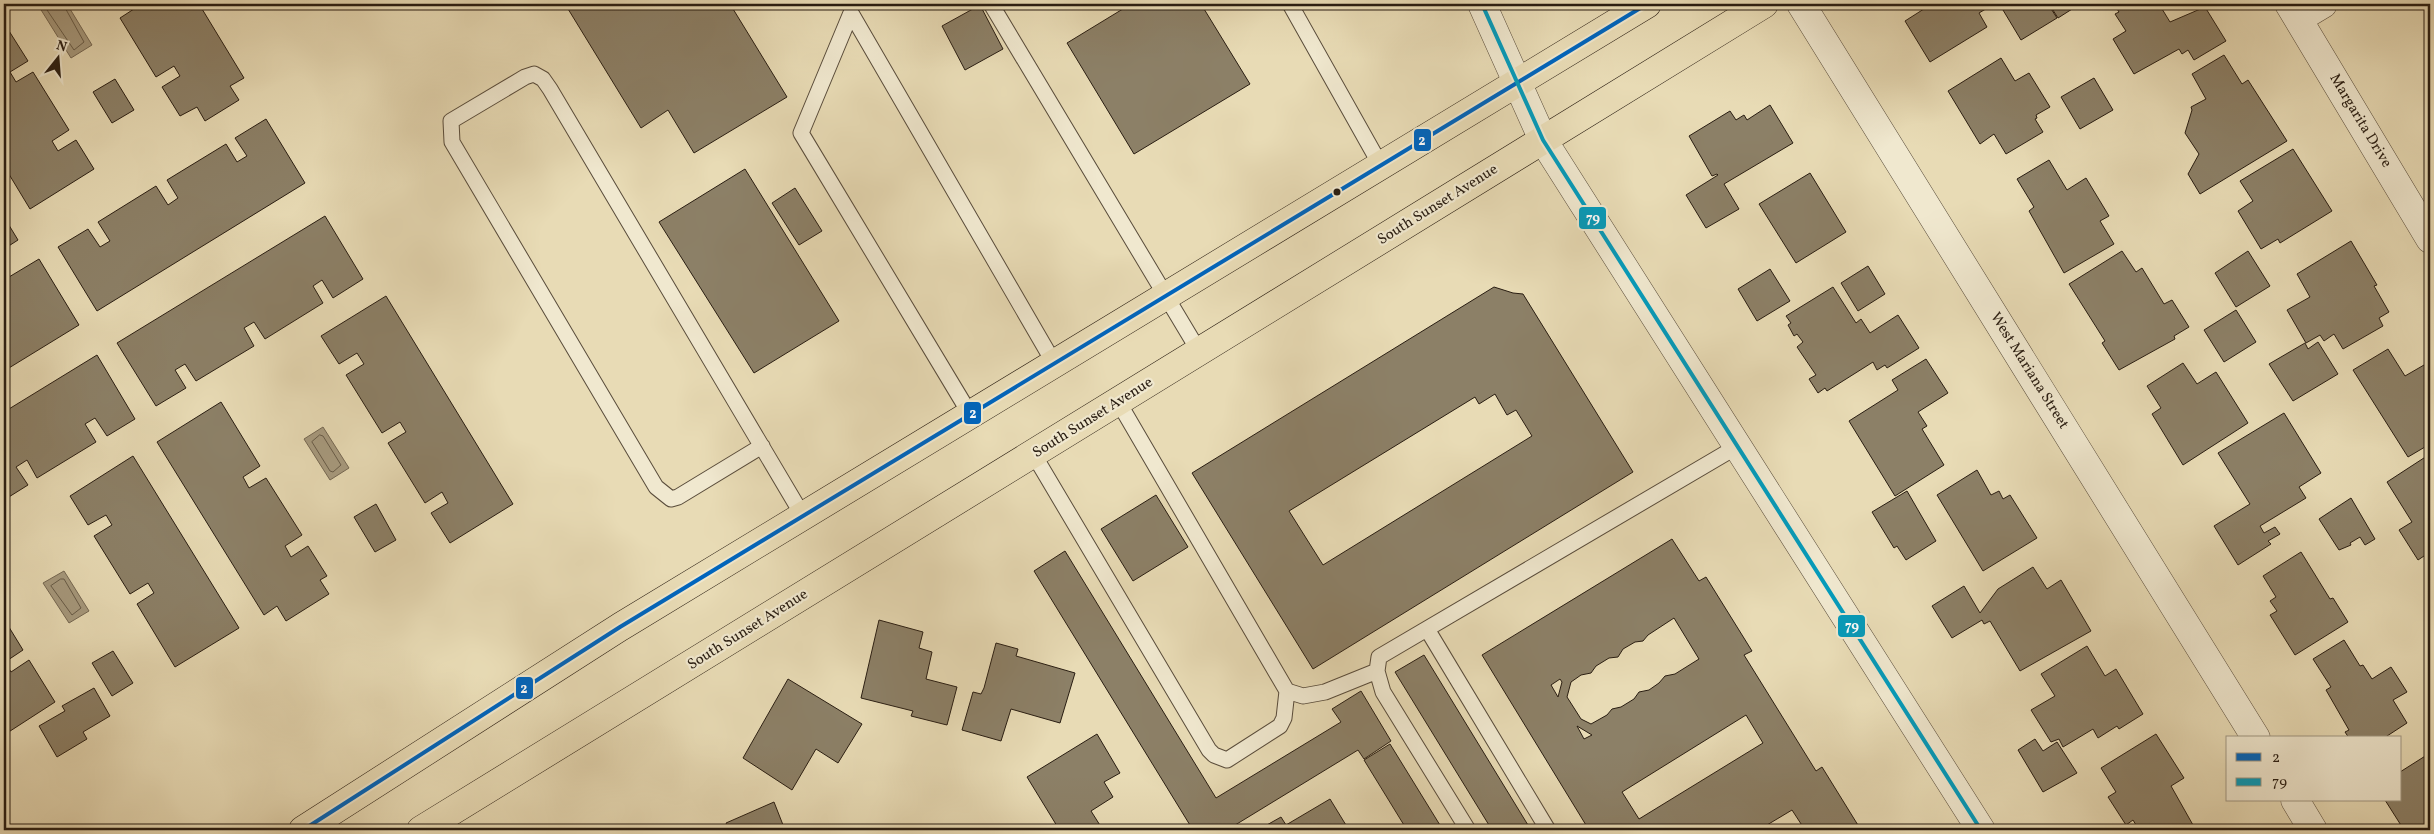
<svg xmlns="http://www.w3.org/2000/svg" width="2434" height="834" viewBox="0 0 2434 834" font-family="Vollkorn,serif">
<rect width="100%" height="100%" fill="#e8dbb5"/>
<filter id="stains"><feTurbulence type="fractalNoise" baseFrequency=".004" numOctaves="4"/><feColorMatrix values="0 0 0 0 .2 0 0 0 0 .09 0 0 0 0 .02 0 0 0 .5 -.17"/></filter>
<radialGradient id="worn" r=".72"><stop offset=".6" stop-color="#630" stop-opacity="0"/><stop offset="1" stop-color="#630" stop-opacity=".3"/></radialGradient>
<path fill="#a79a7e" stroke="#756853" d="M67 4 92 45 71 58 38 5Z
M323 427 349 468 330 480 304 439Z
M64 571 89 611 69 623 43 583Z"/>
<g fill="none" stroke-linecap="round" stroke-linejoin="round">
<path stroke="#685c48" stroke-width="1" d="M43 4 74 50 84 42 63 4
M320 435 323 436 341 465 333 472 330 471 312 442Z
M61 579H64L81 608 72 615 51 586Z"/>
</g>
<path fill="#8c8067" stroke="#291d12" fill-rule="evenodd" d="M135 4H199L244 78 230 86 239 100 205 121 197 107 180 116 162 87 180 76 174 66 156 77 120 18 137 7Z
M565 4H730L787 97 694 153 668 110 641 128Z
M1131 4H1201L1250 84 1134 154 1067 43Z
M1925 4H1994L1979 13 1987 27 1930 62 1905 21 1927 7Z
M2002 4H2048L2057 18 2021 40 2000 5Z
M2049 4H2080L2058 18Z
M2114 4H2159L2170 22 2205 7 2226 41 2194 60 2188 50 2182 54 2179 49 2134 74 2113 39 2126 31 2115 14 2119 12Z
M980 5 1003 49 965 70 942 26Z
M4 23 28 61 10 72 16 82 33 72 69 130 52 141 58 151 76 140 94 169 30 209 4 166Z
M2224 55 2242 84 2248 80 2287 141 2200 194 2188 174 2199 154 2185 133 2192 110 2191 107 2206 99 2192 74Z
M2001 58 2015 81 2029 73 2050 107 2036 115 2037 118 2035 119 2043 132 2006 154 1994 134 1980 144 1948 91Z
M2094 78 2113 110 2080 129 2061 97Z
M115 79 134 110 112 123 93 92Z
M1770 105 1793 143 1724 184 1739 209 1706 228 1686 195 1718 175 1717 174 1712 176 1689 136 1730 111 1736 120 1744 115 1747 120Z
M266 119 305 183 97 311 58 247 88 229 100 247 110 241 98 222 156 186 168 205 178 198 167 180 226 144 237 162 247 156 235 138Z
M2293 149 2332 211 2280 243 2278 239 2261 249 2238 211 2253 201 2240 181Z
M2049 160 2067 190 2086 178 2109 216 2100 221 2114 244 2064 273 2029 211 2034 207 2017 179Z
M745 169 839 321 754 373 659 222Z
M1810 173 1846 232 1796 263 1759 204Z
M795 188 822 231 799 245 772 203Z
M325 216 363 279 333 298 322 280 313 286 323 303 265 339 254 322 244 328 254 346 196 381 185 364 175 370 186 388 156 406 117 343Z
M4 217 18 240 4 249Z
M2351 241 2377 285 2374 286 2389 312 2379 318 2383 326 2343 349 2334 334 2324 341 2320 335 2306 343 2287 310 2310 297 2297 274Z
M2122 251 2136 272 2142 268 2164 304 2172 300 2189 327 2174 336 2175 339 2119 370 2102 343 2105 341 2069 284Z
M2248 251 2270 286 2236 307 2215 273Z
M39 259 79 325 4 371V280Z
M1868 266 1885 294 1858 311 1841 283Z
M1770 269 1790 301 1757 321 1738 289Z
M1494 287 1513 293 1523 294 1633 472 1313 669 1192 473ZM1495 394 1507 415 1516 410 1532 436 1323 565 1289 511 1475 397 1479 404Z
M1833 287 1856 323 1861 319 1870 333 1898 315 1919 348 1887 368 1885 365 1877 370 1873 362 1827 391 1825 388 1818 393 1809 379 1816 375 1797 347 1803 342 1797 334 1794 336 1788 325 1791 323 1786 316Z
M386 296 513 504 450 543 431 513 448 503 442 492 425 503 388 443 406 432 400 422 382 433 346 375 364 364 357 353 339 364 321 336Z
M2236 310 2256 342 2224 362 2204 330Z
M2318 342 2338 374 2293 401 2269 364 2305 343 2308 349Z
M2388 349 2405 376 2424 365 2430 375V444L2408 457 2353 370Z
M97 355 135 419 107 436 95 418 85 424 96 442 37 478 27 460 16 467 28 485 4 500V412Z
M1926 359 1948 393 1918 412 1927 426 1922 429 1944 465 1895 496 1849 421 1898 390 1892 380Z
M2183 363 2197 384 2216 372 2248 423 2183 465 2152 414 2161 408 2147 386Z
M221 402 260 466 243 477 249 488 266 478 302 535 285 546 291 557 308 546 327 576 320 580 329 594 286 621 277 606 264 615 157 442Z
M2284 413 2321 473 2299 487 2306 498 2260 526 2264 533 2275 527 2280 534 2268 541 2271 544 2238 565 2214 526 2250 504 2218 453Z
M2430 454V552L2418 560 2399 530 2412 522 2387 482Z
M133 456 239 628 175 667 137 604 154 593 148 583 130 594 94 536 112 525 106 515 88 525 70 496Z
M1977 470 1991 495 1999 491 2003 499 2010 495 2037 538 1983 571 1937 495Z
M1907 491 1936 541 1906 560 1897 546 1894 548 1872 512Z
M1156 495 1188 547 1133 581 1101 529Z
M2351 498 2375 539 2365 545 2360 537 2350 543 2351 545 2339 550 2319 519Z
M376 504 396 540 375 552 354 517Z
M1672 539 1699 581 1706 577 1752 651 1744 655 1816 771 1822 767 1861 830H1805L1792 810 1767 825 1763 830H1589L1482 655ZM1674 618 1699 659 1675 674 1665 676 1659 683 1649 690 1639 692 1634 699 1621 707 1612 709 1607 715 1591 724 1581 719 1567 697 1571 682 1581 675 1591 673 1596 666 1609 658 1618 657 1623 649 1635 642 1643 641 1648 635ZM1560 679 1562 682 1558 697 1551 685ZM1746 715 1763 743 1639 819 1622 792ZM1577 726 1592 735 1584 739Z
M1065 551 1216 798 1341 722 1332 709 1361 691 1391 741 1364 759 1358 750 1227 830H1193L1034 571Z
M2301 552 2330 599 2333 598 2348 622 2295 655 2270 615 2277 611 2270 601 2276 597 2263 576Z
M2033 567 2047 589 2061 580 2091 631 2020 671 1990 621 1984 624 1982 620 1952 638 1932 606 1964 586 1980 613 1998 589Z
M4 619 23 650 5 662 11 672 29 660 55 702 4 735Z
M879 620 923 632 919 648 932 652 926 679 957 687 947 725 911 716 913 711 861 698Z
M2344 640 2360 666 2363 665 2372 679 2391 667 2407 692 2393 700 2407 723 2384 738H2349L2345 732 2349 730 2326 690 2331 687 2313 659Z
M996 643 1018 649 1016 656 1075 673 1060 723 1011 709 1001 741 962 730 973 692 981 694 984 688Z
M2087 646 2105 676 2116 669 2143 714 2119 729 2117 726 2098 738 2093 729 2063 747 2059 739 2051 742 2031 710 2055 696 2041 674Z
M113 651 133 683 112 696 92 663Z
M1424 655 1531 830H1492L1395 672Z
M788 679 862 724 838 763 816 749 792 790 743 758Z
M94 688 110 716 83 732 87 739 57 757 39 726 65 711 62 706Z
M1097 734 1120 773 1104 782 1113 797 1091 811 1103 830H1055L1053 828 1057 826 1027 777Z
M2156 734 2184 778 2171 786 2193 825 2185 830H2139L2133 820 2126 825 2108 797 2116 792 2101 768Z
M2035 739 2043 751 2057 742 2077 773 2043 792 2018 750Z
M1390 744 1443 830H1407L1364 760Z
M2430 753V830H2404L2385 800H2400V772Z
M1330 799 1349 830H1258L1281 817 1286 825Z
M774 802 785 830H729L726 823Z"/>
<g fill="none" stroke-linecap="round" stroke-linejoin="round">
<g stroke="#594c3b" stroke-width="17">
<path id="service" d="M991 4 1200 353
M1290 4 1381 166
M1119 403 1287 691 1303 696 1325 692 1377 671
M970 414 801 133 851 13 1054 363
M762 446 678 497 671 499 656 487 452 142 451 121 525 77 534 74 543 79 550 89 803 516
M1034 455 1209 750 1214 755 1227 760 1280 726 1284 718 1287 691
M1427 629 1548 830
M1468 830 1383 692 1377 671 1379 657 1738 446"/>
</g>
<g stroke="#594c3b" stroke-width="29">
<path id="minor" d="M1801 4 2256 738
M2289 4 2430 239
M2298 19 2323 4
M2295 800 2313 830"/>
</g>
<g stroke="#594c3b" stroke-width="29">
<path id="tertiary" d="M1482 4 1543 140 1981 830"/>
</g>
<g stroke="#291d12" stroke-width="29">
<path id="primary" d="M303 830 620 627 1647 4
M421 830 1764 4"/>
</g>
<use href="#service" stroke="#f0e8cf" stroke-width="15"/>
<use href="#minor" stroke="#f0e8cf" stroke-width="28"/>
<use href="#tertiary" stroke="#f0e8cf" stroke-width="28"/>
<use href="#primary" stroke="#e8dbb5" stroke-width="28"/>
<g stroke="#f0e8cf" stroke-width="8">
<path id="bus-1" d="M303 830 620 627 1647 4"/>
</g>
<g stroke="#f0e8cf" stroke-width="8">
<path id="bus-2" d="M1482 4 1543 140 1981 830"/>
</g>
<use href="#bus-1" stroke="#0065bd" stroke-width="4"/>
<use href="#bus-2" stroke="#049bbb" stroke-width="4"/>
</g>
<circle fill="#291d12" stroke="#f0e8cf" stroke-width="2" cx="1337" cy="192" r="4.5"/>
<g text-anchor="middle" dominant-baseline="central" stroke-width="4.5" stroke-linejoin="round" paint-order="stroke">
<g font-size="15" fill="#291d12" stroke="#f0e8cf">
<text transform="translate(2360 121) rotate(59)">Margarita Drive</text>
<text transform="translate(1438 205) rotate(-32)">South Sunset Avenue</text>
<text transform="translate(2029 371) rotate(58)">West Mariana Street</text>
<text transform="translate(1093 418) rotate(-32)">South Sunset Avenue</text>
<text transform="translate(748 630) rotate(-32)">South Sunset Avenue</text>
</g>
</g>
<g stroke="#f0e8cf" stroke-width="2">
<rect x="1413" y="128" width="19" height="24" rx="5" fill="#0065bd"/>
<rect x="1578" y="206" width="29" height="24" rx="5" fill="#049bbb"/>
<rect x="963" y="401" width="19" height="24" rx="5" fill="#0065bd"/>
<rect x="1837" y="614" width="29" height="24" rx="5" fill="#049bbb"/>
<rect x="515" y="676" width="19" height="24" rx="5" fill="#0065bd"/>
</g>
<g font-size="14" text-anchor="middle" font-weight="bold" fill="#fff">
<text x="1422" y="145">2</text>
<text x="1593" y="223">79</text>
<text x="973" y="418">2</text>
<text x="1852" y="631">79</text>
<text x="524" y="693">2</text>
</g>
<rect width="2434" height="834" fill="none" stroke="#e8dbb5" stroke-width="20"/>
<rect x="5" y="5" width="2424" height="824" fill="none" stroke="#291d12" stroke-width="2.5"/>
<rect x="10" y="10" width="2414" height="814" fill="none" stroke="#291d12"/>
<rect x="2226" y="736" width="175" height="65" fill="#f0e8cf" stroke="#a09783"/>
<rect x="2236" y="753" width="25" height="8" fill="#0065bd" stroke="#a09783"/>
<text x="2272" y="762" font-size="15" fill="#291d12">2</text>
<rect x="2236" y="778" width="25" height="8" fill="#049bbb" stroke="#a09783"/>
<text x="2272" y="786" font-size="15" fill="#291d12">79</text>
<g transform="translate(58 58) rotate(17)" stroke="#f0e8cf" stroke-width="4" paint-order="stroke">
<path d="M0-4L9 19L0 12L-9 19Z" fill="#291d12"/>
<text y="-8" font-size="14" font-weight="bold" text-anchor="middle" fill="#291d12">N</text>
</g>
<rect width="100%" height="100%" filter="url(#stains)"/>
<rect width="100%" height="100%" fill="url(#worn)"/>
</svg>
